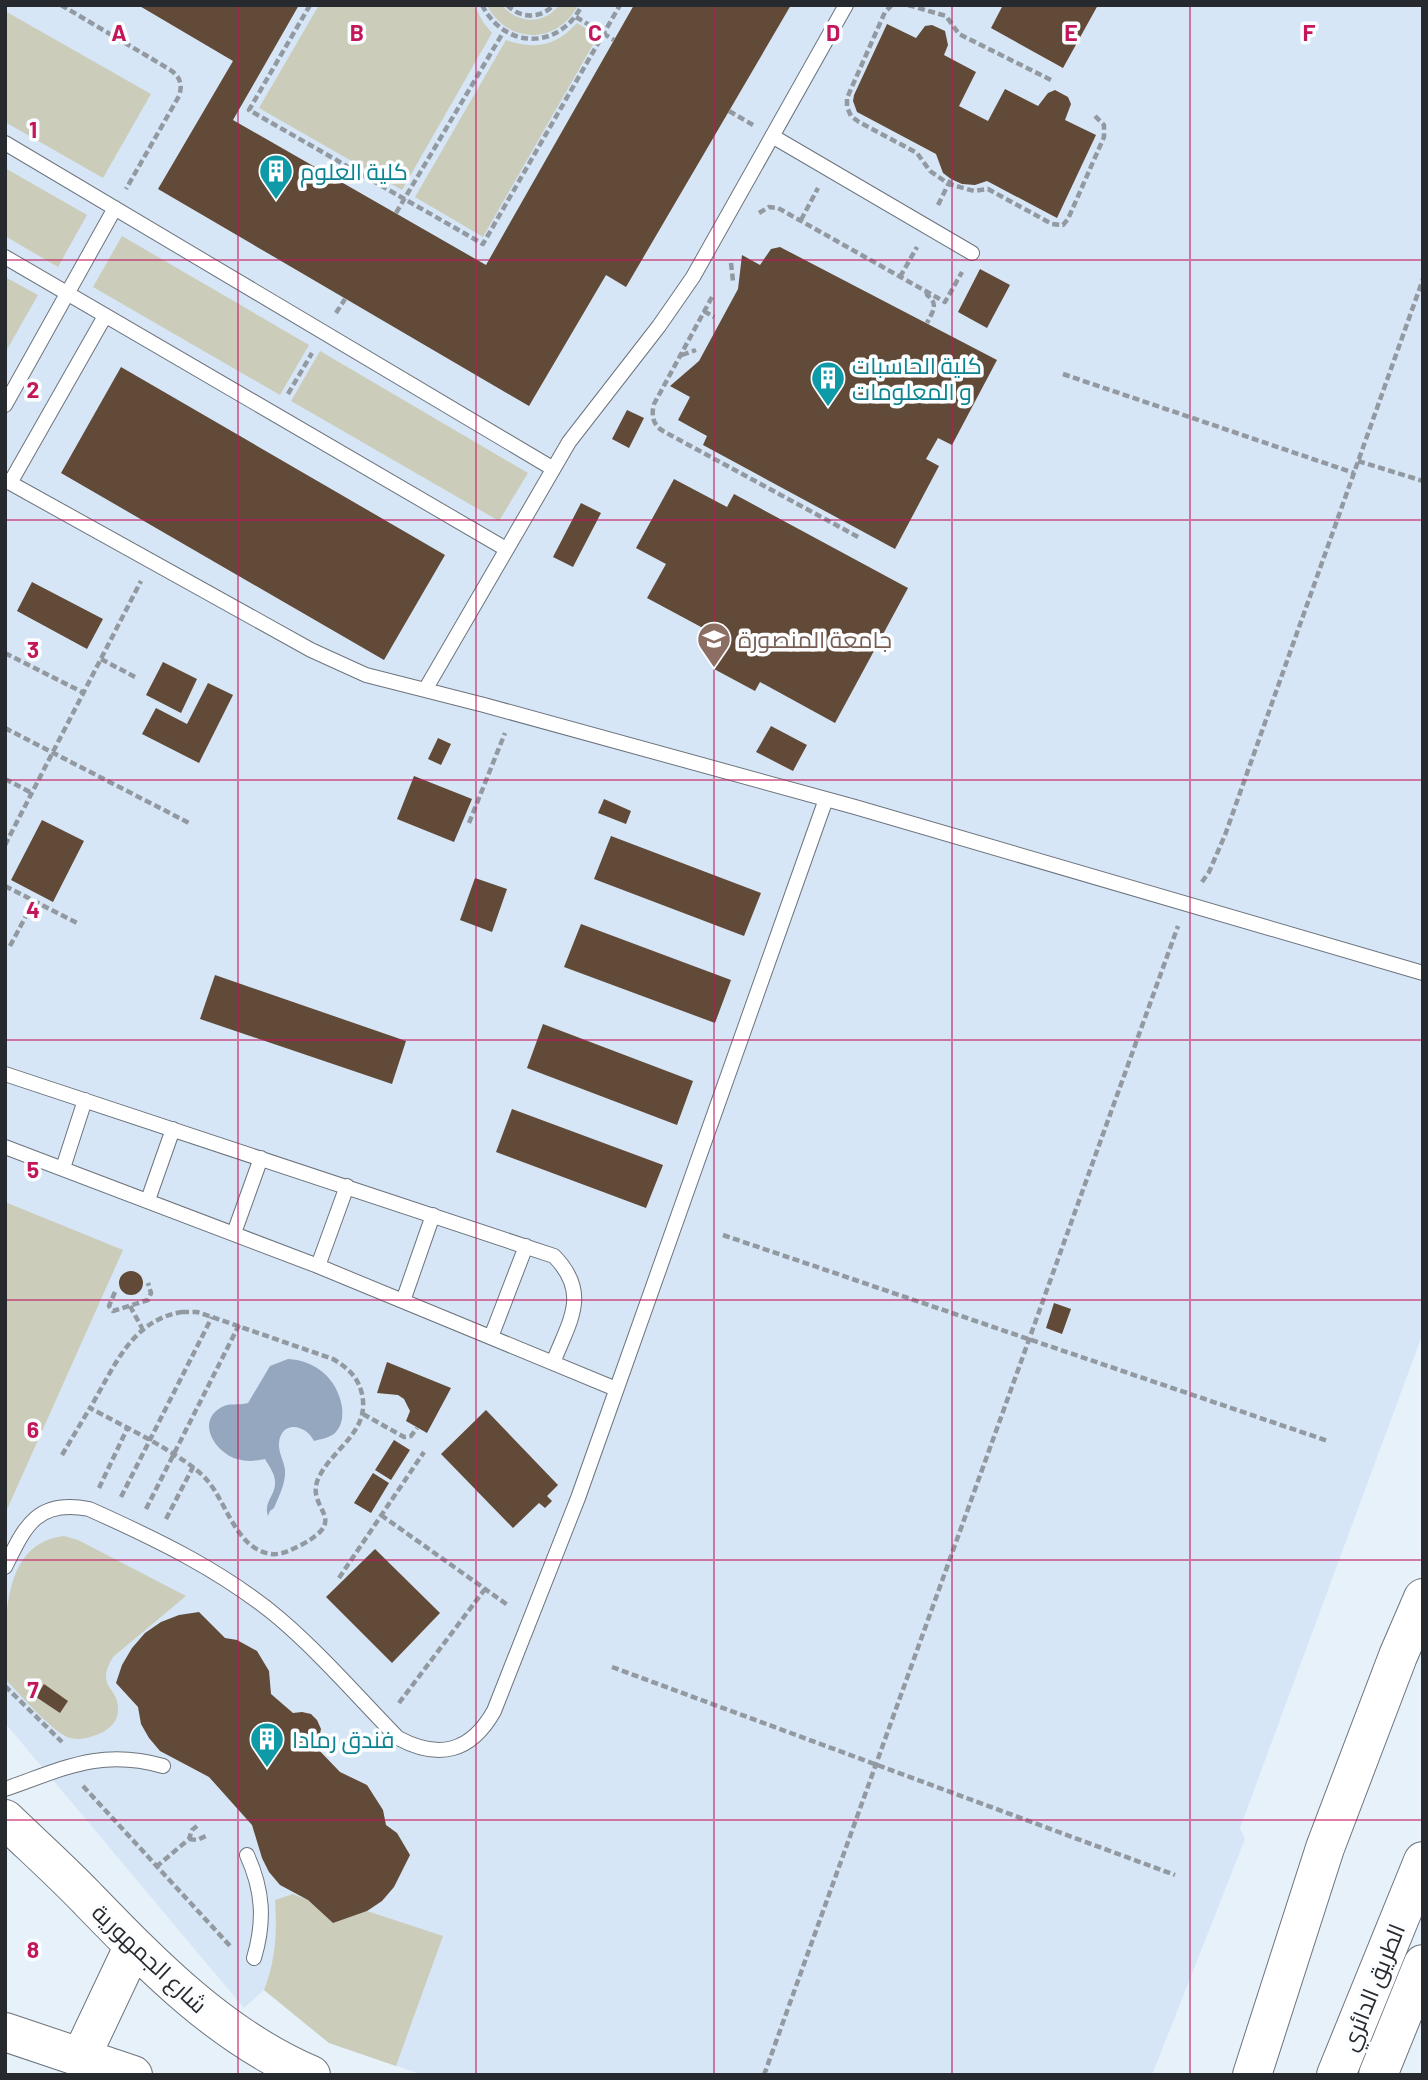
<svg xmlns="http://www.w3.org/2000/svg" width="1428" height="2080" viewBox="0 0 1428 2080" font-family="Barlow,Cairo,sans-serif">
<rect width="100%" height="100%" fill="#e7f1fa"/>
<path fill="#d7e6f6" d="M5 5H1423V1333L1240 1828 1245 1839 1152 2075H423L329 2043 264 1990 244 2008 5 1723Z"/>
<path fill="#cbcdba" d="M319 5H474L483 22 492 33 402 190 259 108Z
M487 5H502C517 24 545 25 559 5H578C558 45 507 45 487 5Z
M5 11 151 94 103 178 5 122Z
M577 23 598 36 483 237 415 197 506 40C536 50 556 46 577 23Z
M5 168 87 215 58 267 5 236Z
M122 236 309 345 280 395 93 287Z
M5 277 38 295 5 353Z
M320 351 528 473 499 521 291 401Z
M5 1202 123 1250 5 1514Z
M64 1536 78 1540 186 1596 113 1657C95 1687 117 1686 118 1707 119 1719 112 1728 101 1733 91 1737 80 1741 70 1738 53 1733 19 1693 5 1679 5 1625 0 1543 64 1536Z
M293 1894 308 1900 333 1923 367 1911 443 1936 396 2066 329 2043 264 1990C276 1959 277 1933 275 1900Z"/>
<path fill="#94a7bf" d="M288 1359C316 1360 338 1380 342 1407 343 1417 342 1426 335 1433 329 1438 321 1439 314 1441 306 1424 281 1420 279 1443 278 1452 284 1461 285 1470 286 1483 279 1496 274 1508L270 1511 268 1516C263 1502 276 1495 275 1482 275 1474 269 1466 265 1459 256 1461 247 1462 237 1459 216 1453 196 1423 220 1408 229 1402 238 1406 248 1403L270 1366Z"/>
<path fill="#614a38" d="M138 5H299L233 120 486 265 634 5H791L626 287 606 275 529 406 158 189 233 61Z
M1003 5H1098L1063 68 991 28Z
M887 24 916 38 925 26 932 25 945 31 948 45 944 55 976 72 959 106 988 121 1005 89 1038 106 1048 93 1055 90 1068 97 1071 104 1065 120 1096 135 1057 218 987 181 975 185 962 184 951 179 943 173 936 154 857 112 853 101 854 95Z
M780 247 997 360 952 445 938 438 926 459 939 466 895 549 703 445 707 436 678 420 690 397 670 386 699 361 738 289 742 255 760 265 771 249Z
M980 269 1010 285 987 328 958 312Z
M121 367 445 555 384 660 61 473Z
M627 410 644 418 629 448 612 439Z
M674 479 727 507 734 494 908 588 835 723 760 682 755 691 714 669 729 642 647 598 666 564 636 548Z
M581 503 601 513 573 567 553 557Z
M32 582 103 619 87 649 17 611Z
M163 662 197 679 181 713 146 695Z
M208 683 233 695 199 763 142 734 156 708 187 724Z
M771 726 807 745 793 771 756 752Z
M438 738 451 744 441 765 428 759Z
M414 776 472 799 454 842 397 819Z
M604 799 631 811 626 824 598 813Z
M42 820 84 841 53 902 11 880Z
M611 836 761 893 744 936 594 879Z
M475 878 507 889 492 932 460 920Z
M581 924 731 980 715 1023 564 967Z
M215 975 406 1041 392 1084 200 1019Z
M543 1024 693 1081 677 1125 527 1068Z
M512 1109 663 1165 646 1208 496 1152Z
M119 1283a12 12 0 1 1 24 0a12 12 0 1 1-24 0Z
M1054 1303 1071 1309 1062 1334 1046 1328Z
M387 1362 451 1388 427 1433 406 1421 410 1411 404 1399 398 1395 377 1393Z
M486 1410 558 1485 547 1496 552 1501 545 1508 539 1503 513 1528 441 1454Z
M394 1440 410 1450 391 1480 375 1470Z
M373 1473 389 1483 371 1513 354 1503Z
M375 1549 440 1613 392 1663 326 1597Z
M199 1612 225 1638 237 1640 257 1651 269 1671 271 1694 293 1713 302 1712 311 1714 317 1720 321 1729 319 1738 314 1745 340 1772 367 1785 383 1810 386 1825 397 1833 410 1855 394 1887 382 1901 367 1911 333 1923 308 1900 280 1885 269 1872 262 1858 252 1825 209 1777 160 1751 149 1738 141 1724 138 1707 116 1683 122 1665 132 1648 145 1633 161 1622 179 1615Z
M44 1684 68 1701 60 1713 36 1697Z"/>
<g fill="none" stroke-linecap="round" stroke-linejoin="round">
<g stroke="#6c747d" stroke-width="16">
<path id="service" d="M772 136 972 253
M5 143 552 468
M5 257 506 549
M5 405 115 208
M5 480 311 650 366 675 484 705 855 807 1423 973
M10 483 105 316
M425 690 569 442 659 326 693 277 846 5
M5 1074 554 1256C591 1294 569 1321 553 1363
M5 1147 318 1266 616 1389
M63 1168 85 1100
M148 1200 173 1129
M234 1233 261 1158
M318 1266 347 1186
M403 1301 433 1215
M491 1337 526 1246
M5 1567C25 1526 37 1499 89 1509 156 1539 223 1571 280 1619 322 1655 359 1698 398 1738 439 1760 471 1752 494 1711L578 1498 826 799
M5 1789C63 1769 100 1748 163 1766
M247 1855C263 1890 265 1921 254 1958"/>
</g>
<g stroke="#6c747d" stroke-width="40">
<path id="secondary" d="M1252 2075 1325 1848 1398 1656 1423 1598"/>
</g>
<g stroke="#6c747d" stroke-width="40">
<path id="primary" d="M5 1819C32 1845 60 1870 86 1897 153 1966 220 2036 311 2075
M5 2032 133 2075
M81 2057 133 1947"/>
</g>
<g stroke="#6c747d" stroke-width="40">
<path id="trunk" d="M1336 2075 1423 1861
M1378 2075 1423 1964"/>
</g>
<path stroke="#9299a0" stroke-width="4.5" stroke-dasharray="7 3.5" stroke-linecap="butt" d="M61 5 169 69C180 76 183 84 179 96L126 189
M310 5 249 110 483 244 620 5
M482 5C505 50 560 50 582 5
M507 5C521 19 540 19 554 5
M892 5 885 12 847 98V107L851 116 859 122 917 153 930 171 949 184 974 191 988 189 1052 224 1063 225 1068 219 1104 137V125L1095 116
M908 5 946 16 959 34 1051 80
M576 17 614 40
M729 111 753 125
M938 205 951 179
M396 213 504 31
M759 213 769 207 778 208 945 302 962 272
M801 220 818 188
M731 263 733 281
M900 277 917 247
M927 292V295C939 304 933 311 927 323
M712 297 654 404C651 416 653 425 663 431L860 538
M704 311 714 317
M336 313 345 299
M682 355 696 350
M1063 374 1354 473
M288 394 312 353
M1358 461 1423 481
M5 653 84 693
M101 659 135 677
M5 728 191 824
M5 779 32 793
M469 823 505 733
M5 845 141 581
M1202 882 1209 872 1225 835 1423 279
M5 886 77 923
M10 946 34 901
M723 1235 1328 1441
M115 1292 109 1306 113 1311 148 1300 151 1293 148 1283
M130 1306 142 1328
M182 1312H197L212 1317 333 1359C348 1368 358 1377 362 1394 370 1431 335 1447 320 1475 301 1509 354 1517 301 1545 291 1550 282 1555 271 1554 236 1549 227 1503 207 1480 185 1455 121 1425 90 1408 114 1368 131 1320 182 1312Z
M363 1414 404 1437 411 1436 417 1428
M62 1455 90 1408
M99 1488 127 1429
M121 1497 212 1317
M146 1509 239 1325
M381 1515 509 1606
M166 1519 193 1467
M339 1578 424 1452
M612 1667 1175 1875
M5 1686 62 1742
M399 1703 485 1589
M83 1786 231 1947
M189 1839 197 1840 208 1835
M156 1867 189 1839 192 1830 197 1826
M764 2075 1178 926"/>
<use href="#service" stroke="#fff" stroke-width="14"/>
<use href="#secondary" stroke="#fff" stroke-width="38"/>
<use href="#primary" stroke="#fff" stroke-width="38"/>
<use href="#trunk" stroke="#fff" stroke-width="38"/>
</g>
<path fill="none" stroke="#c2185b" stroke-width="2" stroke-opacity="0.55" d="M238 5V2075M476 5V2075M714 5V2075M952 5V2075M1190 5V2075M5 260H1423M5 520H1423M5 780H1423M5 1040H1423M5 1300H1423M5 1560H1423M5 1820H1423"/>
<defs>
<g id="building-pin" transform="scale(1.75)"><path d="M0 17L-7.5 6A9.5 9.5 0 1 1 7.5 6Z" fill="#0f9aa8" stroke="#fbfdff"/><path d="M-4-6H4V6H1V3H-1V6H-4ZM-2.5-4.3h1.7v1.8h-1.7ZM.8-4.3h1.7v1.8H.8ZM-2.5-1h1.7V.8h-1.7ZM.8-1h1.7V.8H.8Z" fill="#fff"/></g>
<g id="university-pin" transform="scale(1.75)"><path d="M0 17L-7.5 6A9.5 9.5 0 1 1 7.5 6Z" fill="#8d6e63" stroke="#fbfdff"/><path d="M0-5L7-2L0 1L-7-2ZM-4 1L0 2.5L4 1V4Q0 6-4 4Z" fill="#fff"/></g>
</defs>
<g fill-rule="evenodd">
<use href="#building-pin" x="276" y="171"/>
<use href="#building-pin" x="828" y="378"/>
<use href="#university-pin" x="714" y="639"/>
<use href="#building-pin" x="267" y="1739"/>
</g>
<g text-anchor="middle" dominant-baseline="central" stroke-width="7" stroke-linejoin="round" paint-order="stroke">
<g font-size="23" fill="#0d838f" stroke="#fbfdff" text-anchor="start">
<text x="300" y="171">كلية العلوم</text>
<text x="852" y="365">كلية الحاسبات<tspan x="852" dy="26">و المعلومات</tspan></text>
<text x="292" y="1739">فندق رمادا</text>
</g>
<g font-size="23" fill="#785e54" stroke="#fbfdff" text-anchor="start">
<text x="738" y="639">جامعة المنصورة</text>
</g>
<g font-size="23" fill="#262a2e" stroke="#fbfdff">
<text transform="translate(150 1958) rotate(43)">شارع الجمهورية</text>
<text transform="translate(1372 1987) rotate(-68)">الطريق الدائري</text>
</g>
</g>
<g font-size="23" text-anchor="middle" font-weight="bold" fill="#c2185b" stroke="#fbfdff" stroke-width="7" stroke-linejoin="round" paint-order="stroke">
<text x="119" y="41">A</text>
<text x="357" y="41">B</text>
<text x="595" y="41">C</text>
<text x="833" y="41">D</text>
<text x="1071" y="41">E</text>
<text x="1309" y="41">F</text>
<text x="33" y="138">1</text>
<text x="33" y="398">2</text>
<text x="33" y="658">3</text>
<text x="33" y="918">4</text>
<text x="33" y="1178">5</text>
<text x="33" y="1438">6</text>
<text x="33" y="1698">7</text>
<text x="33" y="1958">8</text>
</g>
<rect width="1428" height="2080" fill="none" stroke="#262a2e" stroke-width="14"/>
</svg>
